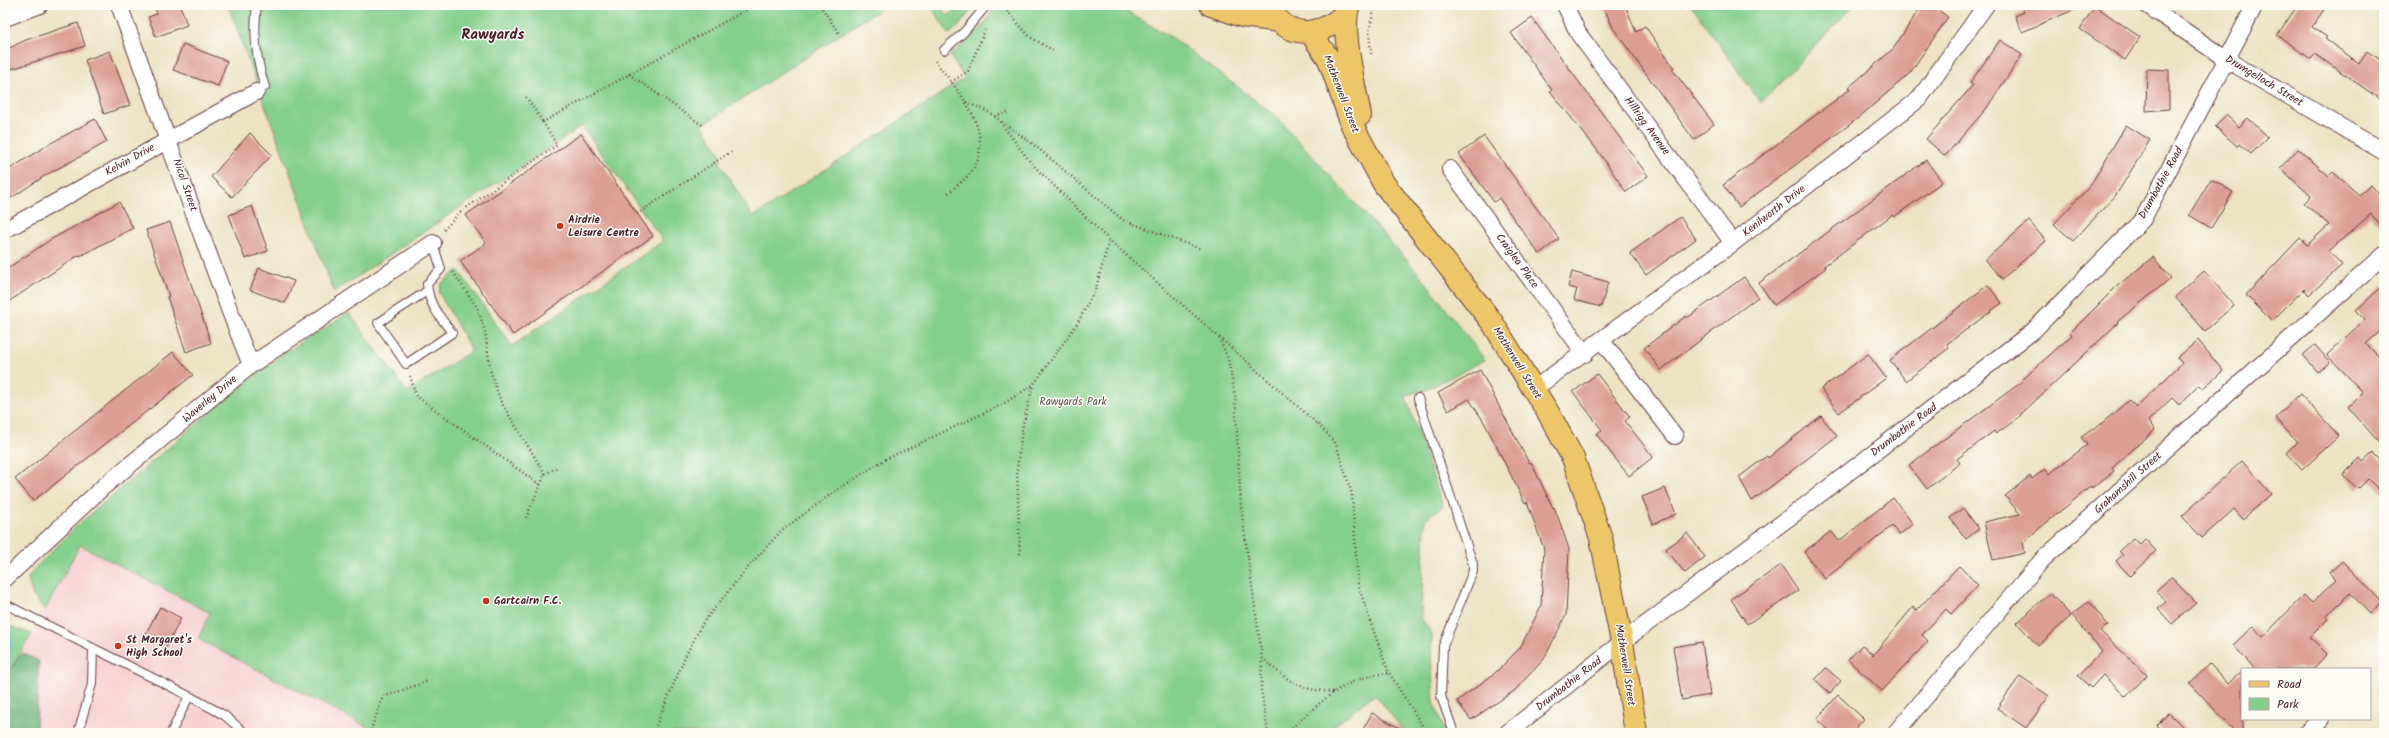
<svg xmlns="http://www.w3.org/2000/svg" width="2389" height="738" viewBox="0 0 2389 738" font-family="Kalam,sans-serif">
<rect width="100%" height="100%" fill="#fdfcf7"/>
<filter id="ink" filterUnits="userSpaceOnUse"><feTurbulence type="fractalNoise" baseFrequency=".025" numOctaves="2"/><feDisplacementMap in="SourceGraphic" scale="8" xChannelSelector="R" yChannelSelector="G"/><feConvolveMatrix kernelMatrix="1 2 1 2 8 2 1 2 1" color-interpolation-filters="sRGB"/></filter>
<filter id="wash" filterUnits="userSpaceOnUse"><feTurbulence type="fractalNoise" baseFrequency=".012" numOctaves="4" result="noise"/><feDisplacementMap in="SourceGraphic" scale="16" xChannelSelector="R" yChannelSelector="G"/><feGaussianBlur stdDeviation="0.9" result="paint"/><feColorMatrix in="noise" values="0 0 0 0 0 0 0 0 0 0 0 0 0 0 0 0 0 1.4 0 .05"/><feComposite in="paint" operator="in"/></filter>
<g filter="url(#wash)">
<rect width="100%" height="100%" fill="#ede2c2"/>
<path fill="#f7cfd1" d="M80 545 210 614 198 639 379 733H36L39 661 22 653Z"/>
<path fill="#85cf8c" stroke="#68775c" d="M228 5H876L880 9 702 125 720 153V163L753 217 965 78 950 56 981 28 997 5H1115L1174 39 1276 116 1421 276 1485 360 1425 390 1405 395 1443 506 1425 519 1421 617 1432 635 1431 655 1434 702 1445 733H1405L1375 694 1325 733H379L198 639 210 613 80 545 45 610 33 596 28 578 34 569 80 523 240 387 281 355 349 313 407 392 472 351 439 293 441 284 458 270 512 346 663 241 582 126 334 292Z
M930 5H940L947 16 962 7 971 10 959 26 949 34Z
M1691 5H1854L1761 103Z
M5 625 32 634 5 677Z"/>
<path fill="#6cb278" stroke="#5b6852" d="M22 653 39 661 36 733H5V677Z"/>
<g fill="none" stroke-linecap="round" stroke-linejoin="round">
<path stroke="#4eb0cd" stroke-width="5.5" d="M5 671 9 639"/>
</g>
<g id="blocks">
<path fill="#db9e92" d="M154 5H180L187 25 156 37 148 17 157 14Z
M1603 5H1625L1636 32 1645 26 1674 68 1672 69 1714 124 1694 140 1613 28Z
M1922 5H1931L1948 17 1910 73 1857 119 1739 207 1723 185 1850 89 1848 88 1893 49Z
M2020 5H2085L2022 32 2015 16 2024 12Z
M2298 5H2327L2312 27 2327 37 2325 39 2359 63 2367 51 2384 62V102L2315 54 2311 59 2277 35Z
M2095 6 2140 37 2125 60 2080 29Z
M1532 18 1648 176 1626 192 1598 151 1550 91 1552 90 1511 33Z
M78 23 85 46 5 71V50L26 40Z
M2000 40 2022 55 1986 109 1945 156 1926 139 1973 85 1970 83Z
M183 44 227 61 218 86 173 70Z
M110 51 130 105 104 114 85 60Z
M2147 69 2169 70V109L2146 111Z
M2226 115 2239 127 2248 118 2268 137 2251 154 2240 144 2238 147 2215 126Z
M95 119 107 142 46 175 5 202V172L51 143Z
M2126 125 2150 140 2116 195 2073 241 2054 224 2090 186Z
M250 133 272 155 232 197 211 177Z
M581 134 653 236 513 335 460 261 486 243 466 215Z
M1484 136 1559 239 1539 254 1499 198 1494 202 1459 154Z
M2298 149 2329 176 2333 172 2359 195 2371 185 2384 200V230L2371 214 2329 251 2342 265 2309 295 2304 289 2272 321 2246 295 2300 238 2307 245 2329 225 2304 203 2311 196 2280 168Z
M1926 160 1942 182 1894 217 1892 215 1824 266 1826 268 1774 305 1759 283Z
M2211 179 2233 192 2211 228 2189 215Z
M119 202 133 228 80 256 79 255 5 304V270L50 240Z
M252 206 268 251 245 259 229 215Z
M1680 217 1696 239 1646 275 1630 253Z
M2029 221 2046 241 2002 279 1985 260Z
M170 222 211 343 186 352 167 297 169 296 146 230Z
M2153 257 2171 278 2117 322 2118 323 2020 415 2021 416 1996 434 1994 431 1957 459 1960 463 1927 489 1909 465 2023 381 2022 380 2072 335 2070 333 2116 287Z
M259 268 294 281 285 303 250 290Z
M2204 271 2234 305 2205 331 2175 297Z
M1572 272 1608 282 1601 307 1574 300 1577 289 1568 287Z
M1744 277 1758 297 1661 370 1644 348 1686 316 1687 318Z
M1988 285 2002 303 1947 344 1949 348 1906 381 1890 360Z
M2384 285V328L2366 344 2384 362V448L2348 407 2363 392 2327 355 2365 319 2356 310Z
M2198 340 2223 371 2202 389 2199 385 2179 405 2172 398 2148 421 2155 430 2112 468 2114 471 2092 488 2091 486 2023 542 2025 553 1993 560 1984 522 2020 514 2005 496 2030 476 2032 479 2045 469 2049 474 2087 445 2081 437 2093 429 2094 430 2129 400 2136 407 2182 363 2177 358Z
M2315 345 2330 362 2318 372 2303 355Z
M173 352 193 375 33 501 15 479Z
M1868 354 1886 378 1839 413 1821 389Z
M1480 370 1529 463 1531 462 1553 508 1554 507 1562 528 1560 529H1562L1569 549 1566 615 1544 659 1514 691 1471 720 1457 701 1495 673 1520 648 1541 606 1544 549 1527 502 1525 503 1484 422 1469 399 1448 411 1438 393Z
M1597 374 1630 417 1625 421 1653 457 1629 476 1596 434 1602 430 1573 392Z
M2300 394 2339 436 2302 470 2286 453 2297 442 2275 418Z
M1821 416 1837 436 1752 501 1739 477 1767 456 1768 458Z
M2373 453 2384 464V495L2368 479 2358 489 2343 475 2360 458 2363 462Z
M2242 461 2271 494 2243 519 2234 509 2202 538 2182 516Z
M1665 488 1676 514 1653 524 1642 497Z
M1893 498 1913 524 1899 535 1892 526 1825 579 1804 552 1831 531 1839 541Z
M1963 508 1979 529 1966 539 1950 518Z
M1687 533 1705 557 1685 573 1666 549Z
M2133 538 2140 544 2145 539 2156 551 2130 576 2116 561 2123 555 2119 551Z
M2342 561 2382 602 2370 614 2350 593 2326 617 2328 619 2310 637 2327 654 2313 669H2255L2233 645 2253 626 2263 637 2304 595 2312 603 2336 580 2329 573Z
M1781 565 1798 591 1747 624 1731 599Z
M1959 566 1978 585 1951 614 1946 609 1922 635 1928 641 1882 691 1848 660 1862 645 1873 655 1913 607 1916 611Z
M2171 577 2196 603 2172 624 2158 609 2166 602 2156 591Z
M2050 593 2071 616 2038 646 2017 623Z
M2089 601 2108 625 2100 631 2147 675 2126 697 2103 675 2091 688 2078 676 2102 651 2072 615Z
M160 607 181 618 166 648 144 637Z
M1702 642 1710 695 1682 700 1673 647Z
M2210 664 2228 684 2242 671V733H2236L2190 683Z
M1826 668 1841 681 1830 693 1815 680Z
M2020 676 2049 696 2026 728 1997 708Z
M1838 695 1864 719 1851 733H1832L1817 719Z
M1372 713 1409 733H1361Z
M2169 713 2189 733H2164L2157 725Z"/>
</g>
</g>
<g filter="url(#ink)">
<use href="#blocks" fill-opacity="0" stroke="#623c42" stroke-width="1"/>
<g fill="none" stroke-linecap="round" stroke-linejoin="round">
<g stroke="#623c42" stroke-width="10">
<path id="service" d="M944 50 964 32 987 5
M256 92 265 87C256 60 253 33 257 5
M427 291 378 323 406 364 452 333C439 315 429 306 427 284L441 269 433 243
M1418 398 1473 564V571L1443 646 1441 696 1454 733
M5 604 189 696 224 715 245 733
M78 733 92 684 93 648
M171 733 189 696"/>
</g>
<g stroke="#623c42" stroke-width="18">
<path id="minor" d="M119 5C164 125 203 247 251 365
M1565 5 1578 33 1733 243
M2147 5 2227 60 2384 152
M5 18 40 5
M1450 169 1585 354
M5 230 256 92
M1602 341 1675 436
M1534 389 1733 243 1919 99 1986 5
M5 579 103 487 251 365 433 243
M1507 733 1622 642 1798 511 2033 331 2143 219 2255 5
M1895 733 2043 559 2384 255
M2306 733 2321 719"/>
</g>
<g stroke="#623c42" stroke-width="24">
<path id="primary" d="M1211 5 1242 16 1279 21
M1268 5C1286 41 1320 38 1346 13
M1349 5C1340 28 1355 89 1360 115
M1310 32 1329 59 1352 125 1384 184 1492 322 1549 414 1573 458 1601 538 1622 642 1636 733"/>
</g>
<path stroke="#623c42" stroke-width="2.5" stroke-dasharray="1 3" stroke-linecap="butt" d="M820 5 840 35
M1002 5 1030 37 1054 51
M1371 54 1369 32 1375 5
M935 61C956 88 988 123 978 159 974 174 957 185 946 195
M629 74 702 125
M951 82 968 71 985 30
M526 97 543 122
M966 102 987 111 998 119 1031 163 1109 240 1321 427 1336 444 1352 494 1358 584 1370 621 1389 673 1427 733
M995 116 1009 112
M1002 122 1033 144 1123 220 1201 249
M637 214 732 151
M444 230 459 213 557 145 543 122 755 5
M453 272 477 307 485 331 491 373 501 402 545 474 525 520
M1219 338 1228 359 1235 395 1241 507 1262 658 1261 689 1268 733
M410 376 416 396 540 485
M545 474 558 467
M1020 554 1017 469 1022 429 1033 386
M1262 658C1288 680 1297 690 1333 692
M366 733 371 729
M374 733 371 729 383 697 428 681
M653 733 686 655 704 621 750 565 781 531 834 492 884 460 1003 404 1033 385 1077 324 1096 288 1109 241
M1286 733C1320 704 1341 677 1389 673"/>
<use href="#service" stroke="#fff" stroke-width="8"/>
<use href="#minor" stroke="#fff" stroke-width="16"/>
<use href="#primary" stroke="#ecc669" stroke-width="22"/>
</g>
</g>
<g fill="#c8321e" stroke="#fdfcf7" stroke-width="1.5">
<circle cx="560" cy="226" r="4"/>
<circle cx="486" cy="601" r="4"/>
<circle cx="118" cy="646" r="4"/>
</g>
<g text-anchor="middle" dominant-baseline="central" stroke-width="3" stroke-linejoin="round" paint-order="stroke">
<g font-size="11" fill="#4a1f2b" stroke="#fdfcf7">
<text transform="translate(2264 81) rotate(31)">Drumgelloch Street</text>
<text transform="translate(1341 94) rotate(69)">Motherwell Street</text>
<text transform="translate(1647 126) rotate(54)">Hillrigg Avenue</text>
<text transform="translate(130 160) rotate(-29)">Kelvin Drive</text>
<text transform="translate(2161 183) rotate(-61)">Drumbathie Road</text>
<text transform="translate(185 185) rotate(71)">Nicol Street</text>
<text transform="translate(1774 211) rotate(-38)">Kenilworth Drive</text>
<text transform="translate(1517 261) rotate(54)">Craiglea Place</text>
<text transform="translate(1517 363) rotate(58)">Motherwell Street</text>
<text transform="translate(210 399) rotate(-40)">Waverley Drive</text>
<text transform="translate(1904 430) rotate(-37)">Drumbathie Road</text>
<text transform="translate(2128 483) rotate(-42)">Grahamshill Street</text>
<text transform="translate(1625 665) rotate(81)">Motherwell Street</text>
<text transform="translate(1569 684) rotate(-38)">Drumbathie Road</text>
</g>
<g font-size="11" font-weight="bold" fill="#4a1f2b" stroke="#fdfcf7" text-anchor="start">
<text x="568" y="220">Airdrie<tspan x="568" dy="13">Leisure Centre</tspan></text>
<text x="494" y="601">Gartcairn F.C.</text>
<text x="126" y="640">St Margaret's<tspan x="126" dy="13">High School</tspan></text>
</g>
<g font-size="11" fill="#5c5448" stroke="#fdfcf7">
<text x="1073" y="402">Rawyards Park</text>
</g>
<g font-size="15" font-weight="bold" fill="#4a1f2b" stroke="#fdfcf7">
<text x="493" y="35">Rawyards</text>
</g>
</g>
<rect width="2389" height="738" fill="none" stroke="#fdfcf7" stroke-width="20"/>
<rect x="2241" y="668" width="130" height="52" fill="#fdfcf7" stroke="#b5a4a5"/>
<rect x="2249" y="681" width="20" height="6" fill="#ecc669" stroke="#b5a4a5"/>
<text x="2277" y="688" font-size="12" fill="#4a1f2b">Road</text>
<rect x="2249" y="698" width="20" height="12" fill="#85cf8c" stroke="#b5a4a5"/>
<text x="2277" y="708" font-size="12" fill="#4a1f2b">Park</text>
</svg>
